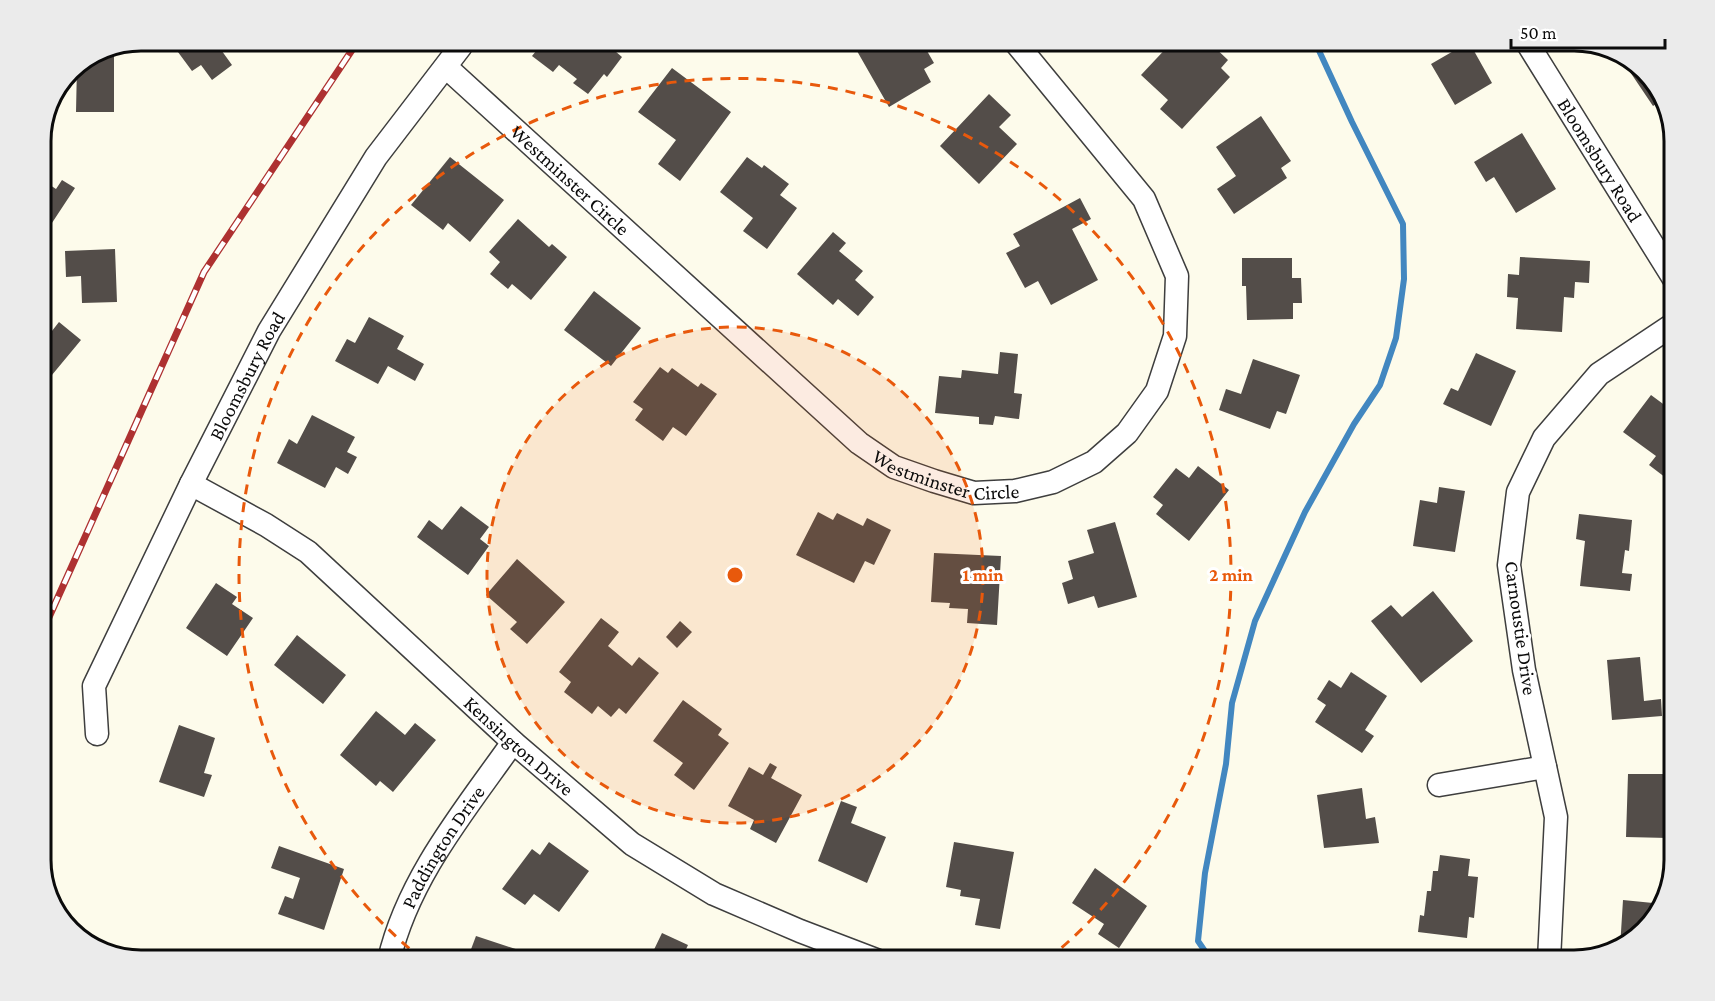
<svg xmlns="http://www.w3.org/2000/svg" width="1715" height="1001" viewBox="0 0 1715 1001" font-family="'Crimson Pro',serif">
<rect width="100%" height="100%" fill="#fdfbeb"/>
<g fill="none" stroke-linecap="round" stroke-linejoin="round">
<path stroke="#4287c0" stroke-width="6" d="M1211 960 1198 941 1205 873 1226 764 1232 703 1255 621 1305 512 1354 424 1380 385 1396 338 1404 279 1403 224 1352 122 1315 42"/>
</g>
<path fill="#534d49" d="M1187 42 1192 47 1196 42H1209L1228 60 1221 68 1230 77 1182 129 1160 109 1168 100 1141 75 1171 43Z
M1469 42 1492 83 1455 105 1431 64Z
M853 44H923L934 63 924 69 931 82 889 107Z
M608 45 622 57 607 77 604 74 588 94 573 83 577 79 559 65 553 72 532 56 540 46Z
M219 47 232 65 212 80 201 65 192 71 175 48Z
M103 48H114V112H76L77 65Z
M1627 57 1661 90 1664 99 1653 106 1622 60Z
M672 68 731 112 680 181 658 164 676 140 638 112Z
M989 94 1011 115 999 127 1017 144 979 184 940 146Z
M1261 116 1291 161 1281 168 1287 178 1234 214 1217 189 1236 176 1216 147Z
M1522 133 1556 189 1516 213 1494 177 1486 182 1474 162Z
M450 157 504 200 470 242 448 223 443 230 411 205Z
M747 157 762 168 764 165 789 184 780 195 797 208 767 249 743 231 753 218 720 192Z
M41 179 56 189 62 180 75 188 46 232 41 229Z
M1080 198 1091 219 1072 229 1098 280 1051 305 1038 281 1025 288 1006 253 1020 246 1013 234Z
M518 219 549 247 552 244 567 257 531 300 512 284 508 289 490 274 500 262 489 252Z
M833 232 846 243 839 251 863 271 855 280 874 297 858 316 838 299 833 305 797 274Z
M115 249 117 302 82 303 81 276 66 277 65 251Z
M1520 257 1590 261 1589 283 1575 282 1574 298 1564 297 1562 332 1516 329 1518 298 1507 297 1508 274 1519 275Z
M1242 258H1292V278H1301L1302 303H1293V319L1247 320 1246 286H1242Z
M594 291 641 328 611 366 564 330Z
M369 317 404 336 397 349 424 364 415 381 388 366 378 384 335 361 347 339 355 343Z
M59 322 81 340 42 387 41 345Z
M1000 352 1018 354 1014 393 1022 394 1019 419 995 416 993 425 979 424V417L935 413 939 376 961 378 962 370 998 374Z
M1476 353 1516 371 1491 426 1443 404 1451 388 1458 391Z
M1253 359 1300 375 1286 414 1277 411 1270 429 1219 410 1226 389 1241 394Z
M660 367 668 373 672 368 698 387 701 383 717 394 686 436 673 427 663 441 635 420 643 409 633 402Z
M1651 395 1674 412V475L1670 481 1649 465 1656 456 1623 432Z
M312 415 355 437 347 452 357 457 348 474 336 467 325 488 277 463 289 439 297 444Z
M1198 466 1229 490 1189 541 1156 514 1163 505 1153 497 1176 468 1189 478Z
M1439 487 1465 491 1455 552 1413 546 1420 500 1437 503Z
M461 506 489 527 480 539 489 546 468 575 417 537 429 520 442 530Z
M818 512 833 520 837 513 863 526 867 518 891 530 874 565 865 561 854 583 796 555Z
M1579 514 1632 520 1629 551 1625 550 1622 573 1632 574 1630 591 1580 586 1585 541 1576 539Z
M1115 522 1137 597 1098 608 1094 596 1068 604 1062 583 1073 579 1068 561 1094 553 1087 530Z
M934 553 1001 556 997 625 967 623 968 609 949 608 950 603 931 602Z
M517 559 565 602 527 644 510 629 517 622 486 595Z
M216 583 237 597 232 604 253 618 227 656 186 628Z
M1433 591 1473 641 1421 683 1371 621 1391 605 1402 617Z
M601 618 619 632 608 646 632 666 639 657 659 673 626 714 619 708 611 717 598 706 592 714 564 692 571 682 559 672Z
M680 621 692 632 677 648 666 637Z
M297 635 346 675 323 704 274 665Z
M1640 657 1644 701 1661 699 1662 716 1612 720 1607 660Z
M1351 672 1387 696 1365 730 1374 736 1362 753 1315 722 1326 705 1317 699 1329 680 1341 688Z
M683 700 722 729 718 735 729 743 694 790 674 775 683 763 653 741Z
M376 711 405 735 415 723 436 740 393 792 380 781 376 786 340 755Z
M179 725 215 738 204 773 212 775 204 797 159 782Z
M770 763 777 767 771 778 802 795 776 843 750 829 754 820 728 806 749 767 763 775Z
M1628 774H1674V816H1668V838L1626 837Z
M1362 788 1366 819 1375 817 1379 843 1324 848 1317 795Z
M841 801 857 807 851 823 886 837 867 883 818 861Z
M549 842 589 871 559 912 534 894 525 905 502 889 532 849 540 855Z
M954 842 1014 852 1000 929 975 925 980 899 960 896 961 890 946 887Z
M279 846 344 869 324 930 278 914 285 896 293 899 300 878 271 868Z
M1440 855 1470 859 1468 876 1478 877 1474 918 1469 917 1467 938 1418 932 1420 915 1424 916 1427 891H1431L1433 871H1438Z
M1095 868 1147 906 1119 948 1098 934 1104 924 1072 903Z
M1623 900 1663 904 1661 910 1625 947 1620 948Z
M662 933 688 945 681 960H649Z
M476 936 531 954 529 960H467Z"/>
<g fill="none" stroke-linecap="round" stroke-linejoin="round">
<g stroke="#3e3e3e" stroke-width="25">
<g id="street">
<path id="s1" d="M1526 41 1674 279"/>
<path id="s2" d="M446 67 859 443 894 467 934 481 974 493 1015 491 1053 482 1094 462 1127 433 1157 391 1175 336 1177 276 1144 199 1016 43"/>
<path id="s3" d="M191 484 266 525 308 552 513 742 632 844 714 894 800 931 876 960"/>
<path id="s4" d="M97 734 94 686 191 484 269 331 376 157 461 46"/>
<path d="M1439 785 1545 767"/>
<path id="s5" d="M389 960C408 878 465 810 513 742"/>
<path d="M1549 960 1556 817 1524 670 1509 565 1518 492 1544 438 1599 374 1674 324"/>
</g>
</g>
<use href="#street" stroke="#fff" stroke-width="22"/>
<g stroke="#ae3131" stroke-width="7">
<path id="rail" d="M41 635 204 272 354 47"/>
</g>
<use href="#rail" stroke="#fff" stroke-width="4.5" stroke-dasharray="14" stroke-linecap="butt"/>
</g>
<circle cx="735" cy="575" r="248" fill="#e8590c" fill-opacity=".12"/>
<g fill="none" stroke="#e8590c" stroke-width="3" stroke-dasharray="10 8">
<circle cx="735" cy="575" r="248"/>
<path d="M423 960A496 496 0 1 1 1047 960"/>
</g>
<g text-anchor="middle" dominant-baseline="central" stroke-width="6" stroke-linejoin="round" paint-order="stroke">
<g font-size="20" fill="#0b0b0b" stroke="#fff">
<text stroke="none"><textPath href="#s1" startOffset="140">Bloomsbury Road</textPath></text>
<text stroke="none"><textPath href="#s2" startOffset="168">Westminster Circle</textPath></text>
<text stroke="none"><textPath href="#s4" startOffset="394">Bloomsbury Road</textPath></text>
<text stroke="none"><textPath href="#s2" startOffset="654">Westminster Circle</textPath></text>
<text transform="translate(1521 628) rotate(82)">Carnoustie Drive</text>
<text stroke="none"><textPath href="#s3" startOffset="422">Kensington Drive</textPath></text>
<text stroke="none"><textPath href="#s5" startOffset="126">Paddington Drive</textPath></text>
</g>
</g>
<path d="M0 0H1715V1001H0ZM141 51H1574A90 90 0 0 1 1664 141V860A90 90 0 0 1 1574 950H141A90 90 0 0 1 51 860V141A90 90 0 0 1 141 51Z" fill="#ebebeb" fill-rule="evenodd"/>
<path fill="none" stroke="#0b0b0b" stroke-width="3" d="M141 51H1574A90 90 0 0 1 1664 141V860A90 90 0 0 1 1574 950H141A90 90 0 0 1 51 860V141A90 90 0 0 1 141 51Z"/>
<circle cx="735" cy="575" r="9" fill="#e8590c" stroke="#fff" stroke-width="3"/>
<g font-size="18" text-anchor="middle" font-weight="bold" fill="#e8590c" stroke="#fff" stroke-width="6" stroke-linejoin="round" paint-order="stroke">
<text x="983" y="581">1 min</text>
<text x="1231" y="581">2 min</text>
</g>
<path d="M1511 39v9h154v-9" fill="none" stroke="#0b0b0b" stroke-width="3"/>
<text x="1520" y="39" font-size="18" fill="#0b0b0b" stroke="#ffffff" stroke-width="4.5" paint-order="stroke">50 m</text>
</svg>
